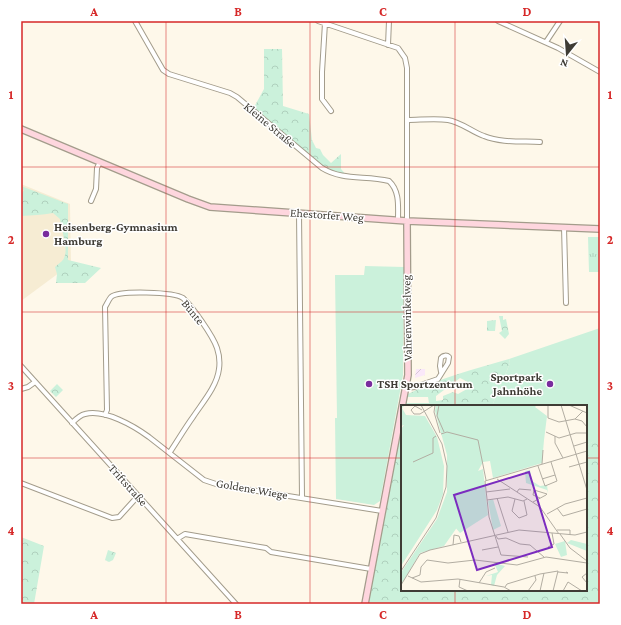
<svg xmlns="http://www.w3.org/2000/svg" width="621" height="625" viewBox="0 0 621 625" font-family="'Crimson Pro',serif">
<defs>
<pattern id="industrial-furrows" width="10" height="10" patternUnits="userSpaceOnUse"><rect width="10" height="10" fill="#fae8f9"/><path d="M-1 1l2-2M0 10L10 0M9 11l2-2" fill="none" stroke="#d7c8d6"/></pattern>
<pattern id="grass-tufts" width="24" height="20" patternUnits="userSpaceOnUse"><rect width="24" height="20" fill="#cbf1db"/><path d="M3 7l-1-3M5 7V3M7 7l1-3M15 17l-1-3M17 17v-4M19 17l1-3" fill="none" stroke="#afd0bd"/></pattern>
<pattern id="forest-crowns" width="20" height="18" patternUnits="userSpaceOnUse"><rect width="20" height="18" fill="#cbf1db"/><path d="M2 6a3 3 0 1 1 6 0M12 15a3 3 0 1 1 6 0" fill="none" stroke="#afd0bd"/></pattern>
</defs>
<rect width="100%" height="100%" fill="#fef8ea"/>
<path fill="#f6ecd3" d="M21 184 70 204 71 264 21 301Z"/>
<path fill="url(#industrial-furrows)" d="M416 369H425V375L415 378Z"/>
<path fill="url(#grass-tufts)" d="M588 237H600V272H589Z"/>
<path fill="url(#forest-crowns)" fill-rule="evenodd" d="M264 49H282L283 106 309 114 312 140 316 148 320 149 323 155 331 163 341 154V169L348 177 329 173 253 109 264 89Z
M21 186 68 204V260L101 268 85 283H56L57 274 55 267C58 264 63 261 64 258 69 248 61 230 60 219L53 213C42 215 32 215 21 216V195L24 190H21Z
M499 316H503V320L506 319 509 334 505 339 499 333 502 331Z
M496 320 495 331H487V321Z
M509 359 510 363 492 406H405L408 394C440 378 474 369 509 359ZM460 378 468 382 465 386 467 389 458 394 453 392 443 396V400L436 401V396ZM407 397H428L429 403H407Z
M57 384 63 390 56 397 50 391Z
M402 419V590H586V446L592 442 600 432V604H367Z
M21 537 44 546 34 604H21Z
M108 550 116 553 113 560 109 562 105 560Z"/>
<path fill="#cbf1db" d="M365 266 404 267 403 375 380 501 374 505 336 499 335 418H337L335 275H364Z
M600 328V437L586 446V406H492L510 363 509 359Z"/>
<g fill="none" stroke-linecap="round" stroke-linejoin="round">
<g stroke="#a39c8b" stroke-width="6">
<path id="street" d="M135 21 163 70 169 74 230 93 237 97 322 168C343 181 366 175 389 181 400 191 398 207 398 220
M318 21 398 48 405 58 407 68V221
M498 21 558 48 600 72
M325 23 322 72V99L331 111
M546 42 560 21
M388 45 389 21
M407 120C420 120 435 118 448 120 461 122 472 132 484 136 501 143 522 141 540 142
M91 201 96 189 97 168 100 162
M299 213 302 497
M564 227 566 303
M21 366 236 604
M406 388 415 387 438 379 448 363 449 357C447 355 443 355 441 358L440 366 441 372
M21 389 28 387 35 382
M105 415 107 410 105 307C107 304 109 299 111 297 119 290 174 292 183 298 192 306 213 336 217 348 219 354 220 362 219 369 217 386 203 402 193 417 185 428 178 440 170 452
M72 423C76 419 80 415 85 414 105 409 134 426 149 437L204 480 219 485 382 511
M21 483 112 518 119 517 138 496
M177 539 185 534 266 548 271 552 371 569"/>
</g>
<g stroke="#a39c8b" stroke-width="8">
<path id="secondary" d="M21 129 188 199 210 207 407 221 600 229
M365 604 408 375 407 221"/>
</g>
<use href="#street" stroke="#fff" stroke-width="4"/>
<use href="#secondary" stroke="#fed6de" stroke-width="5.5"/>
</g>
<path fill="none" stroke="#d62828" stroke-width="1" stroke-opacity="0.55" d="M166 21V604M310 21V604M455 21V406M21 167H600M21 312H600M21 458H402M586 458H600M455 590V604"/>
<g fill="#792c9e" stroke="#fff" stroke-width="1.5">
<circle cx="46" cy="234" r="4"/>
<circle cx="369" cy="384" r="4"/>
<circle cx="550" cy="384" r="4"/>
</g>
<g text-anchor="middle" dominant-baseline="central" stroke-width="3" stroke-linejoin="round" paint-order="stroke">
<g font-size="12" fill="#3f3c35" stroke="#fff">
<text transform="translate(270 125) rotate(40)">Kleine Straße</text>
<text transform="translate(327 215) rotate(4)">Ehestorfer Weg</text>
<text transform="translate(193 312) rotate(51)">Bünte</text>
<text transform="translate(407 318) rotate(-91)">Vahrenwinkelweg</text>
<text transform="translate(128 485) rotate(48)">Triftstraße</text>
<text transform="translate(252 489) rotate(10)">Goldene Wiege</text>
</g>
<g font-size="12" font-weight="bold" fill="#3f3c35" stroke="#fff" text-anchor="start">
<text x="54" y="227">Heisenberg-Gymnasium<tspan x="54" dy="14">Hamburg</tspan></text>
<text x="542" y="377" text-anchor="end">Sportpark<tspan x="542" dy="14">Jahnhöhe</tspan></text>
<text x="377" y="384">TSH Sportzentrum</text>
</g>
</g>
<g transform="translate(401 405)">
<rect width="186" height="186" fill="#fef8ea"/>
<path d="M170 135 186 139V146L166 138Z" fill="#cbf1db"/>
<path d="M0 0H4L1 3 5 10 24 11 36 32 43 61 42 89 36 105 0 161V24L3 20 0 21ZM35 0H136L134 2 146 11 143 35H133L141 58 92 73 89 56 82 57 77 66 82 64 87 110 76 117 64 111 43 141 19 148 0 180 1 166 36 114 46 87V50L34 6ZM129 65 131 76 139 81 146 80 147 88 146 85 125 78 124 66ZM93 158 104 161 96 170 93 181 90 180 91 170 85 171 97 167Z" fill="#cbf1db"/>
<path d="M133 35H143L141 58 129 59 128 42ZM92 94 100 121 92 125 87 96ZM66 108 77 109 76 117 59 128 53 121ZM164 136 166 150 160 152 154 139Z" fill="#cbf1db"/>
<path fill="none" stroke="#b2ada2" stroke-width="1" d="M34 0 33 7 39 28M38 0 36 11 43 27M147 0V13L158 17 174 14 182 6M160 0 186 85M168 0 186 8M21 5 14 1 10 5 13 9H19L33 0M174 14 181 16 186 22M145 27 158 33 175 28H186M40 29 46 27 77 35 85 75M154 31V38L162 53M173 41 186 37M12 57 32 48V33L35 31M141 59 142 45M137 61 144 81 156 76 150 57M168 62 186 57M96 74 139 102 158 129M141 74 154 70M85 87 109 84M116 87 118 84 130 85M96 93 107 127M114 94 111 106 118 113 126 110 123 96M86 95 107 92 122 96 126 94M132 97 145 90 146 89 133 85 132 90 139 93M156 103 162 111 186 104M146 109 164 99 186 93M156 125H169V130M159 129 169 143 186 156M95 131 97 134 105 133 119 139 129 140 143 152M52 140 53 130 58 131 60 137M147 142 153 139 151 128M81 145 97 142M127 152 100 150 88 112 84 76 186 46M0 166 35 113 45 82 46 61 41 39 20 0M157 167 167 168 165 167M186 168 181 172 186 178M7 171 20 177 57 174 103 182 110 186M11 173 19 170 20 162 26 155 47 158 74 155 116 160 145 152 186 158M59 174 58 182 67 186M78 178 85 167 94 163M0 180 19 149 29 145 118 125 174 130 186 127M104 182 106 179 139 169 157 166 152 186M127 186 135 175 134 171M139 186 143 168M162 186 167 177 181 186"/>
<path fill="#7b2cbf" fill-opacity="0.15" stroke="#7b2cbf" stroke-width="2" d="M128 67 151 142 76 165 53 90Z"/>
<rect width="186" height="186" fill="none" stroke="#3f3c35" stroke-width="2"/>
</g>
<rect width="621" height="625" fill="none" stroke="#ffffff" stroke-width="44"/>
<g transform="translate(567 54) rotate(197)" stroke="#ffffff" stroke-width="3" paint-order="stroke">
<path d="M0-3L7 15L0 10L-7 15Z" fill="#3f3c35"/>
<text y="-6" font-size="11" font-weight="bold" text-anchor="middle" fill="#3f3c35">N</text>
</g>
<rect x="22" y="22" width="577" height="581" fill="none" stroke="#d62828" stroke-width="1.5"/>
<g font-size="13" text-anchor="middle" font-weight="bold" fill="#d62828">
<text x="94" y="16">A</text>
<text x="238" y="16">B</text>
<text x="383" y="16">C</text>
<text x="527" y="16">D</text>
<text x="11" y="99">1</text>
<text x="610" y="99">1</text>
<text x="11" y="244">2</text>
<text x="610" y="244">2</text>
<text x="11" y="390">3</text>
<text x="610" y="390">3</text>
<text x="11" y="535">4</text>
<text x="610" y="535">4</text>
<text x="94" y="619">A</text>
<text x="238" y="619">B</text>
<text x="383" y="619">C</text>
<text x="527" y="619">D</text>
</g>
</svg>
